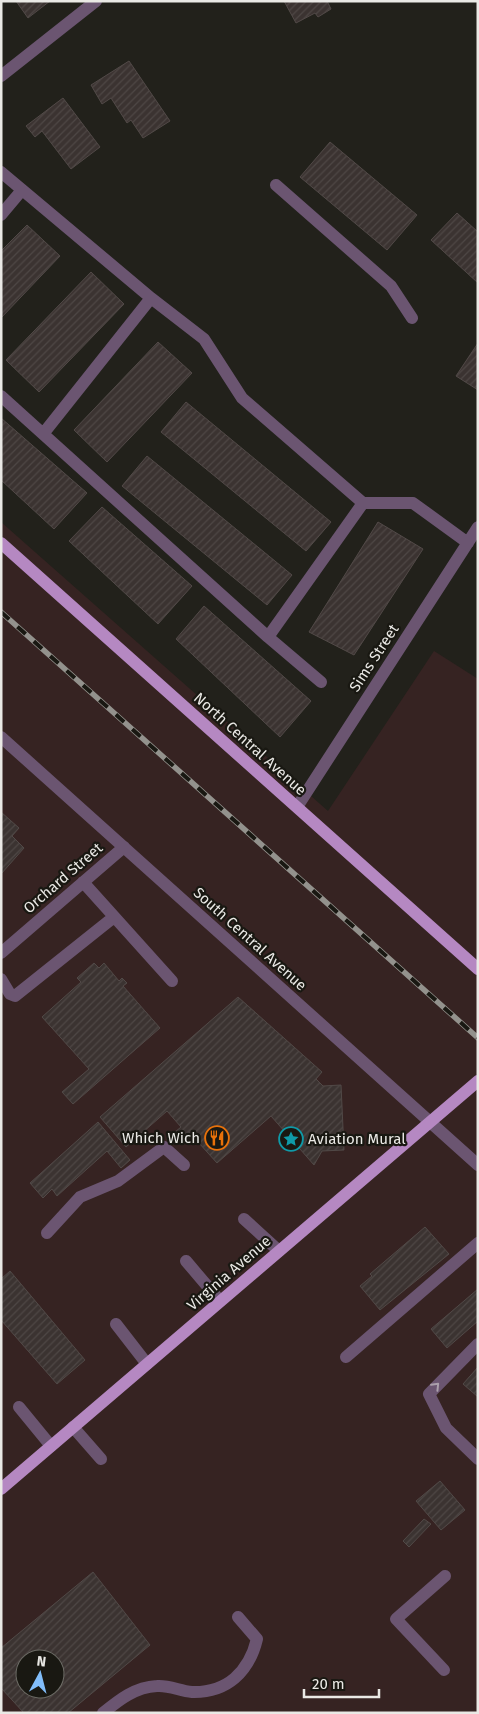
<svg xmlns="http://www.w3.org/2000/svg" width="479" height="1714" viewBox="0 0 479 1714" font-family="'Fira Sans',sans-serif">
<defs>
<pattern id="building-hatch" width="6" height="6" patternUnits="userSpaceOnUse" patternTransform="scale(1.25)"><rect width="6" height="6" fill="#3b3331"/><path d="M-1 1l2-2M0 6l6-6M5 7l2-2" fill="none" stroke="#4e4745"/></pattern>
</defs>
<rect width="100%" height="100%" fill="#22211b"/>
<path fill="#362322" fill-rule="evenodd" d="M1 522 328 811 434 651 478 679V1713H1ZM25 1659H55V1689H25Z"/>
<path fill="url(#building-hatch)" stroke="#514947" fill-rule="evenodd" d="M16 1H50L28 18Z
M284 1H327L331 9 318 17 315 13 296 23Z
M129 61 170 121 143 138 131 120 127 123 111 98 102 104 91 85Z
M63 98 100 147 71 169 42 131 35 137 26 126Z
M330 142 417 215 387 250 300 177Z
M457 213 478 232V283L431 240Z
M27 225 60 256 1 318V251Z
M91 272 124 304 39 392 6 360Z
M158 342 192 373 107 462 74 430Z
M478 343V390L456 376Z
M186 402 331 522 306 551 161 432Z
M1 418 87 493 54 529 1 480Z
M147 456 292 575 267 605 122 486Z
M102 507 192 586 158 624 69 541Z
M378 522 423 549 354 655 309 632Z
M204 606 311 701 280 737 176 639Z
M1 812 19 828 12 836 24 848 1 874Z
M94 963 99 968 104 963 119 981 122 978 127 983 123 986 160 1028 73 1104 62 1092 89 1069 42 1017 81 982 77 978Z
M238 997 322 1072 316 1079 323 1086 341 1085 344 1150 322 1151 314 1165 271 1116 217 1163 189 1132 181 1139 175 1132 181 1127 167 1111 126 1147 100 1117Z
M98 1122 130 1160 121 1168 107 1151 57 1196 52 1189 43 1198 30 1183Z
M425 1227 449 1254 380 1310 360 1286 372 1276 370 1274Z
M10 1271 85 1360 57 1384 1 1320V1279Z
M478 1289V1321L447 1348 431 1329Z
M478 1367V1397L463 1384Z
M440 1481 465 1510 441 1530 416 1501Z
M424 1519 431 1524 409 1547 403 1541Z
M93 1572 150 1645 68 1713H24L1 1688V1648ZM25 1659H55V1689H25Z"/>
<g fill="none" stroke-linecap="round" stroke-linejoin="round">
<path stroke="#6b5571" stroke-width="12" d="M1 76 96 1
M1 172 151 298 204 339 242 398 363 503H413L468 543
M276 185 391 286 412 318
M1 215 22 190
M1 396 268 637 363 503
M43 434 151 298
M268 637 321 682
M1 737 478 1165
M297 807 478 527
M83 882 172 981
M1 953 124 847
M1 979 10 994 15 996 114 917
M244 1219 279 1251
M47 1233 80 1197 118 1181 164 1147 184 1165
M186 1261 220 1301
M116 1324 147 1364
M478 1344 429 1394 446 1428 478 1459
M346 1357 478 1243
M19 1407 51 1446
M73 1427 101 1459
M444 1670 396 1619 445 1576
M103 1713C119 1700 135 1687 157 1686 169 1685 180 1691 192 1692 227 1693 249 1672 257 1639L238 1617"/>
<path stroke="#b588c2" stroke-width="12" d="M1 543 478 969
M1 1489 478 1081"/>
<g stroke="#93928d" stroke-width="5.5">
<path id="rail" d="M1 612 478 1038"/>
</g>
<use href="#rail" stroke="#191812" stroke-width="4" stroke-dasharray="11" stroke-linecap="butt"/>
</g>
<defs><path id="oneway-chevron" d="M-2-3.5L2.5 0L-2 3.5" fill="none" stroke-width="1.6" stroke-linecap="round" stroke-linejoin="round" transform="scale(1.25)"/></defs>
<use stroke="#aa9fab" href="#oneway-chevron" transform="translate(436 1386) rotate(-46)"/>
<defs>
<g id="restaurant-ring" transform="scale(1.25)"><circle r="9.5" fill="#191812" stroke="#e8710a" stroke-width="1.5"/><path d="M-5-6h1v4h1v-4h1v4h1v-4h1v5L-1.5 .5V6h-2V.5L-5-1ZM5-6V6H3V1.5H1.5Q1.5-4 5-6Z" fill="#e8710a"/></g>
<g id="sight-ring" transform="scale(1.25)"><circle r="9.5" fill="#191812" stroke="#0f9aa8" stroke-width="1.5"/><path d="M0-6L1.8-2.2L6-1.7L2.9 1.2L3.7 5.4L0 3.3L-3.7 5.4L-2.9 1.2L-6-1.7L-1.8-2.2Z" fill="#0f9aa8"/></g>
</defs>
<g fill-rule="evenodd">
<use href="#restaurant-ring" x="217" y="1138"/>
<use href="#sight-ring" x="291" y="1139"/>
</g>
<g text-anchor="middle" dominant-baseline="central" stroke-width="4.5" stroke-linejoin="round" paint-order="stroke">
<g font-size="15" fill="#eae9e5" stroke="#191812">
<text transform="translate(374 658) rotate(-57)">Sims Street</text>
<text transform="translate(250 744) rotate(42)">North Central Avenue</text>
<text transform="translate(63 878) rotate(-41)">Orchard Street</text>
<text transform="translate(250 939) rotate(42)">South Central Avenue</text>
<text transform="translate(229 1273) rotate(-41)">Virginia Avenue</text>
</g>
<g font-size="15" fill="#eae9e5" stroke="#191812" text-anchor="end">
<text x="200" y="1138">Which Wich</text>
<text x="308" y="1139" text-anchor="start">Aviation Mural</text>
</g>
</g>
<rect width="479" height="1714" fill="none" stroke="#eae9e5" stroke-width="5"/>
<g transform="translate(40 1674) rotate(7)"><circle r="24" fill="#191812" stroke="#6d6c66"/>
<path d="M0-4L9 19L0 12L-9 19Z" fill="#81bdfa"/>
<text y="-8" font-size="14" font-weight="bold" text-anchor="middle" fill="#eae9e5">N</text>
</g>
<path d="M304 1689v8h75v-8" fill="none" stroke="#eae9e5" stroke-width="2.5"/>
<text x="312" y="1689" font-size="15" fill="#eae9e5" stroke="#191812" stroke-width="4" paint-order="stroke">20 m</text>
</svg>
